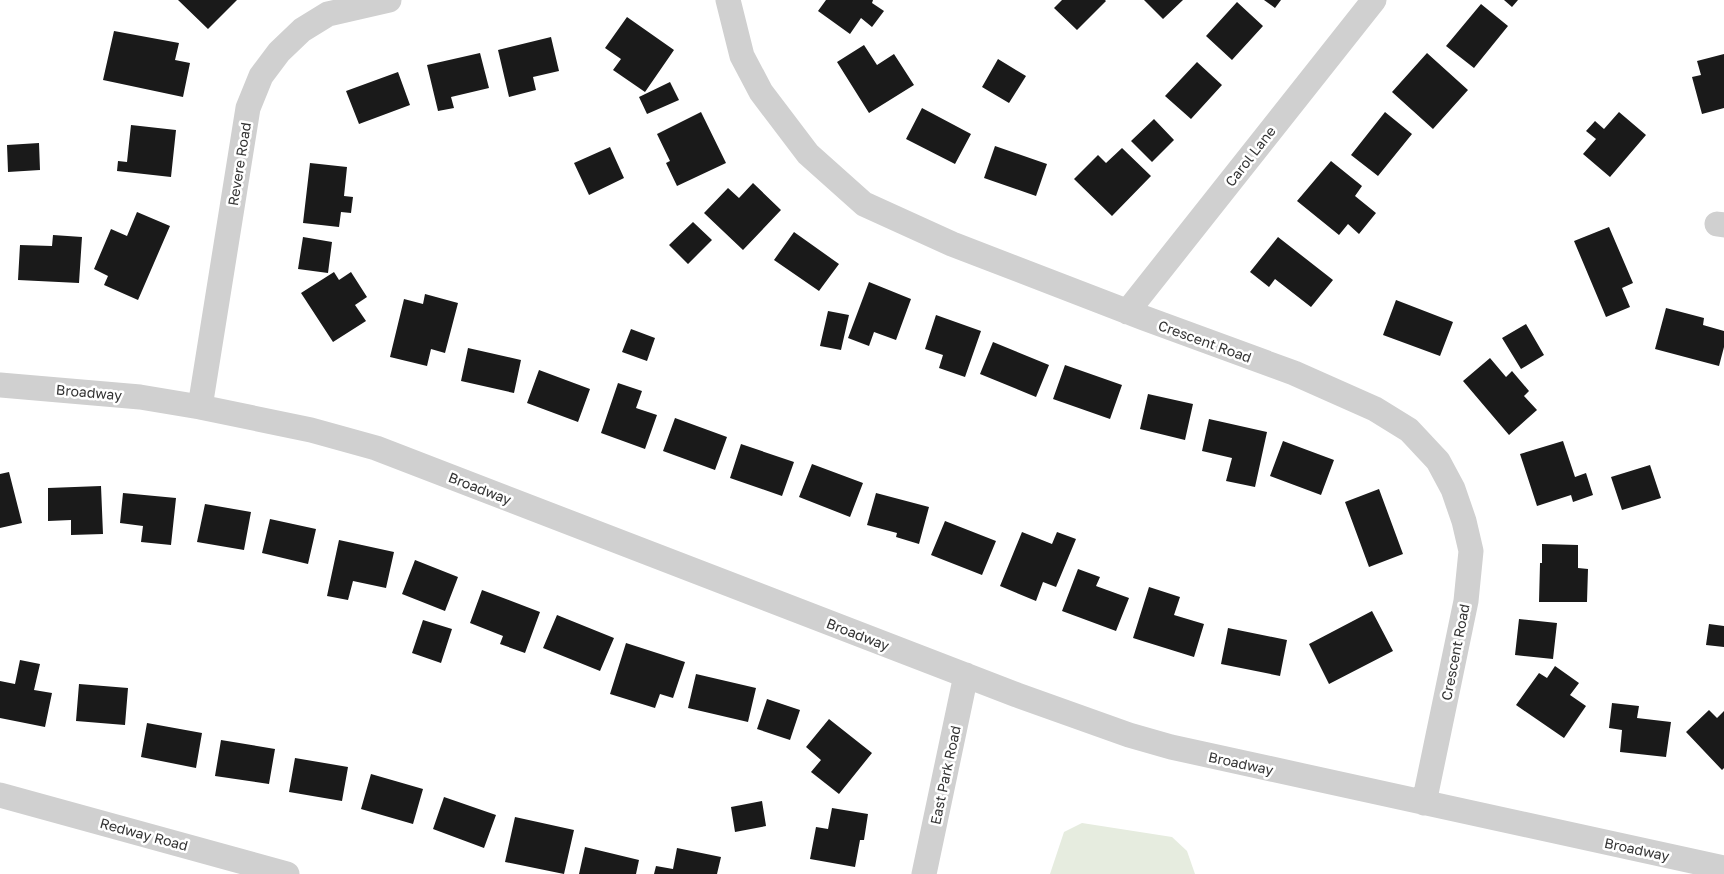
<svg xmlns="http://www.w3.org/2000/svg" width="1724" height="874" viewBox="0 0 1724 874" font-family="'Golos Text',sans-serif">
<rect width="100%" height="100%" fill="#fff"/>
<path fill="#e6ecdf" d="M1082 823 1172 837 1187 851 1195 874H1050L1064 832Z"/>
<path fill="#1a1a1a" d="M178 0H237L208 29Z
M826 0H873L872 3 884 11 872 27 861 18 850 34 818 11Z
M1062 0H1105L1106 1 1077 30 1054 8Z
M1144 0H1183L1163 19Z
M1264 0H1281L1275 8Z
M1504 0H1518L1512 7Z
M1237 2 1263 26 1232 60 1206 36Z
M1481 4 1508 26 1474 68 1446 46Z
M627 17 674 50 645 92 613 70 621 59 605 48Z
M114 31 179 43 175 60 190 63 183 97 103 80Z
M551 37 559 71 533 77 536 90 509 97 498 50Z
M864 45 877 65 894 54 914 85 869 113 837 62Z
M480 53 489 88 451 97 454 108 438 111 427 65Z
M1427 53 1468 90 1433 129 1392 92Z
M1724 54V108L1702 114 1692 77 1701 75 1697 61Z
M998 59 1026 76 1009 103 982 87Z
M1197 62 1222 85 1191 119 1165 96Z
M398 72 410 105 359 124 346 91Z
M670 82 679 100 647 114 639 97Z
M922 108 971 134 955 164 906 139Z
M701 112 726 163 677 186 666 163 670 161 657 134Z
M1385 112 1412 134 1378 176 1351 155Z
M1619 112 1646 135 1610 177 1583 154 1596 139 1586 131 1595 121 1604 129Z
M1154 119 1174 140 1152 162 1131 141Z
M131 125 176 130 171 177 117 171 118 161 127 162Z
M39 143 40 170 8 172 7 145Z
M995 146 1047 164 1036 196 984 178Z
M610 147 624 178 589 195 574 163Z
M1122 148 1151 176 1112 216 1074 179 1098 155 1106 163Z
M1331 161 1362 186 1355 196 1376 213 1359 234 1348 224 1339 235 1297 201Z
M310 163 347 167 344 196 353 197 351 213 341 212 339 227 303 223Z
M753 183 781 210 743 250 704 213 728 188 739 198Z
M137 212 170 226 138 300 104 285 108 276 94 269 111 229 127 236Z
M693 222 712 240 688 264 669 245Z
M1609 227 1633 283 1622 288 1630 307 1606 317 1574 241Z
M794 232 839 264 819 291 774 260Z
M53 235 82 237 79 283 18 280 20 245 52 246Z
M303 237 332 242 328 273 298 269Z
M1278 237 1333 280 1311 307 1275 279 1269 287 1250 272Z
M334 272 339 280 351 272 367 297 355 305 366 321 333 342 301 293Z
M869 282 911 299 896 340 874 332 869 346 848 338Z
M425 294 458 303 445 353 431 349 427 366 390 357 404 299 423 304Z
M1396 300 1453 322 1440 356 1383 335Z
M1666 308 1704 318 1703 325 1724 331V347L1719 366 1655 349Z
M828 311 849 315 841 350 820 346Z
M936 315 981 331 965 377 939 368 943 355 925 349Z
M1526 324 1544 355 1521 369 1502 338Z
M631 329 655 338 647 361 622 352Z
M993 342 1049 365 1036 397 980 374Z
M468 348 521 360 514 393 461 381Z
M1490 358 1506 377 1512 371 1529 391 1524 396 1537 410 1509 435 1463 381Z
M1065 365 1122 385 1110 419 1053 399Z
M539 370 590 389 578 422 527 403Z
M618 383 642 391 636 408 657 415 645 449 601 433Z
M1148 394 1193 404 1185 440 1140 429Z
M675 418 727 437 715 470 663 451Z
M1209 419 1267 432 1255 487 1226 481 1232 458 1202 451Z
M1283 441 1334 460 1321 495 1270 476Z
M1563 441 1575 477 1586 473 1593 495 1573 502 1571 495 1537 506 1520 454Z
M741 444 794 462 782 496 730 478Z
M812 464 863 483 850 517 799 497Z
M1650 465 1661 498 1622 510 1611 477Z
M9 472 22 523 0 528V474Z
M101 486 103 534 71 535V520L48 521V488Z
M1379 489 1403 554 1369 567 1345 502Z
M123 493 176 498 171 545 141 542 143 526 120 523Z
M876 493 929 507 919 544 896 537 897 533 867 525Z
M205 504 251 512 244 550 197 542Z
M270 519 316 529 308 564 262 553Z
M945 521 996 541 982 575 931 555Z
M1022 532 1052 544 1057 532 1076 539 1056 587 1043 582 1036 601 1000 586Z
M339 540 394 552 386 588 353 581 348 600 327 596Z
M1542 544 1578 545V568L1588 569 1587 602H1539L1540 563H1542Z
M415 560 458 577 445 611 402 594Z
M1078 569 1100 577 1096 586 1129 598 1116 631 1062 611Z
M1149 587 1180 597 1174 615 1204 624 1194 657 1133 638Z
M482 590 540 612 525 653 500 644 503 636 470 623Z
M1372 611 1393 651 1329 684 1309 644Z
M557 615 614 638 600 671 543 648Z
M1519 619 1557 623 1553 659 1515 655Z
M423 620 452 629 441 663 412 653Z
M1709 624 1724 626V647L1706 645Z
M1228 628 1287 640 1280 676 1221 664Z
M626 643 685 662 673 698 660 694 655 708 610 694Z
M20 660 40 664 34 690 52 693 45 727 0 718V681L15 684Z
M1555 666 1579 683 1570 695 1586 706 1564 738 1516 705 1539 673 1547 678Z
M696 674 756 688 748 722 688 708Z
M79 684 128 688 125 725 76 721Z
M767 699 800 710 790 740 757 729Z
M1612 703 1639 706 1637 718 1671 722 1666 757 1620 752 1622 730 1609 728Z
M1709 710 1717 718 1724 711V768L1722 770 1686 732Z
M829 719 872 753 839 794 811 772 821 760 806 747Z
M147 723 202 733 196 768 141 757Z
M221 740 275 749 269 784 215 776Z
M295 758 348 767 342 801 289 792Z
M371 774 423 789 413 824 361 809Z
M444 797 496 815 484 848 433 829Z
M762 801 766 826 735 832 731 807Z
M832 808 868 814 864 840H860L855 867 810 859 816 827 828 829Z
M515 817 574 830 564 874 505 862Z
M585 847 639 860 636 874H579Z
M677 848 721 857 717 874H654L656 866 673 869Z"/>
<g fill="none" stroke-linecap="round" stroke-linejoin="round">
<path stroke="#d0d0d0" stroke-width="25" d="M728 0 742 56 761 92 808 154 864 204 952 244 1144 318 1294 373 1375 409 1409 430 1438 461 1453 489 1464 521 1471 551 1466 601 1424 803
M1717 224 1724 225
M1127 312 1374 0
M0 385 140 397 200 407 311 430 376 448 1017 695 1129 735 1171 747 1724 868
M200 407 248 108 261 76 279 52 302 30 328 14 389 0
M0 795 287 874
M924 874 966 675"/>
</g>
<g text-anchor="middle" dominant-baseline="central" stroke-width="5" stroke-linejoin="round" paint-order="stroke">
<g font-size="14" fill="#333" stroke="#fff">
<text transform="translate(1250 156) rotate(-52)">Carol Lane</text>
<text transform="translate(239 164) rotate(-81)">Revere Road</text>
<text transform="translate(1205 341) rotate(20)">Crescent Road</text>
<text transform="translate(89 392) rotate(5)">Broadway</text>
<text transform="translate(480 488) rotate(21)">Broadway</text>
<text transform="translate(858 634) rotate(21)">Broadway</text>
<text transform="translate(1455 652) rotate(-79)">Crescent Road</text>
<text transform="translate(1241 763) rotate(12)">Broadway</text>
<text transform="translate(945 775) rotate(-78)">East Park Road</text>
<text transform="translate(144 834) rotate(15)">Redway Road</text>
<text transform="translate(1637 849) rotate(12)">Broadway</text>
</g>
</g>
</svg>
